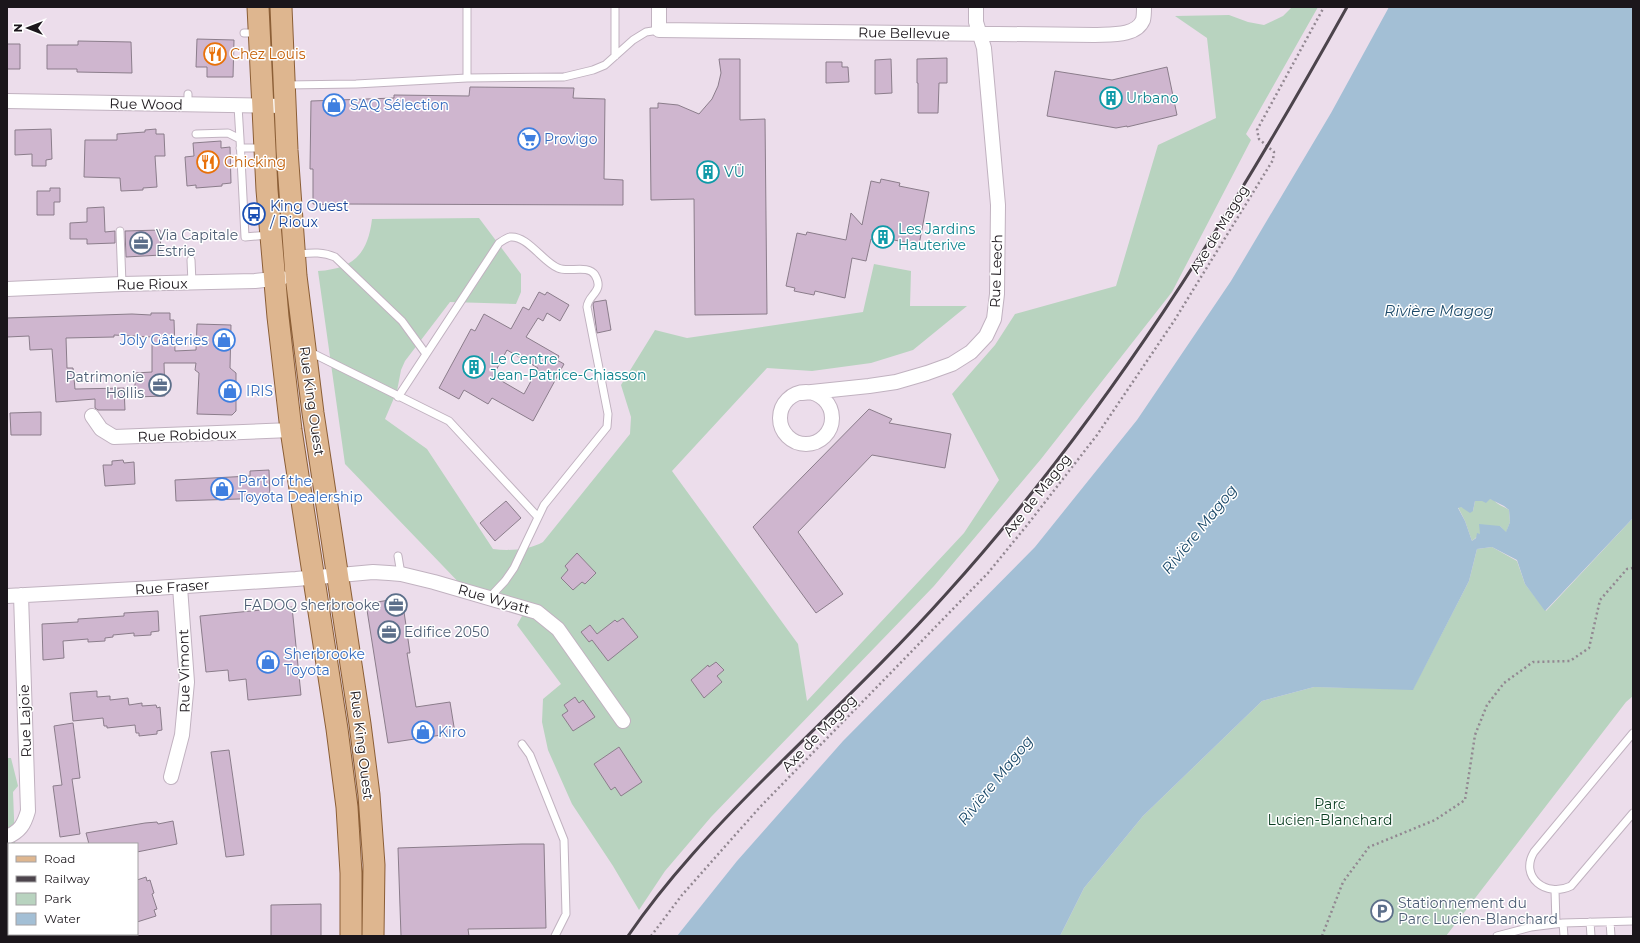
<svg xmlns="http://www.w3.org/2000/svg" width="1640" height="943" viewBox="0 0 1640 943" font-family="Montserrat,sans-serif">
<rect width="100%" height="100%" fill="#ecddeb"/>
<path fill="#b8d3bf" d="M1292 7H1318L1246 134 1251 140 1172 292 1041 459 934 586 711 817 665 871 639 910 613 866 572 804 548 750 542 722 543 699 561 684 517 625 526 609 467 591 345 464 318 271C353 269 368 254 372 219L479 218 521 274V292L516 304 450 302 405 361 401 370 397 391 385 419 427 449 493 549C509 551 529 550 543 542L630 434 631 417 621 385 655 330 687 338 863 312 874 264 911 271 910 306H967L913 350 871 363 812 371 767 368 672 471 798 644 807 701 964 533 999 480 952 394 995 345 1015 314 1116 286 1158 145 1216 118 1207 38 1175 16 1229 15 1248 22 1264 25 1283 16Z
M1490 499 1494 500C1497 505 1504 506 1509 510L1510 522 1506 533 1500 526H1498L1480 534 1472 541 1465 521 1458 507H1461L1473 511 1475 501Z
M1633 518V696L1626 702 1446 936H1060L1084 888 1143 816 1262 701 1314 687 1413 689 1469 581 1477 549 1492 547 1517 561 1525 584 1546 611Z
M7 758H11L18 786 13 792 15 844H9V934H19V936H7Z"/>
<path fill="#a3bfd5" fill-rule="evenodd" d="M1389 7H1633V518L1545 611 1525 584 1517 560 1492 547 1477 549 1469 581 1413 690 1314 687 1262 701 1143 816 1084 888 1060 936H677L737 861 843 741 1035 547 1137 420 1231 281 1331 113ZM1490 499 1504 506 1509 510 1510 522 1506 532 1500 526 1479 524 1480 534 1477 533 1476 538 1472 541 1465 521 1458 508 1461 507 1470 513 1473 511 1475 501H1482L1486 503Z"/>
<path fill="#cfb6cf" stroke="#8b7d8b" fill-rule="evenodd" d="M197 39 234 40 233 77H207V67H196Z
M78 41 131 42 132 73 77 72V69H47V45H78Z
M7 44H20V69H7Z
M947 58V83H939L938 113H918V83H917V59Z
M719 59H740V120L765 119 767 314 695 315 694 199 651 200 650 108H658V103L678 105 699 114 712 99 718 86 721 73Z
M891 59 892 93 875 94V60Z
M826 62H842V67H848L849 82 826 83Z
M1167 67 1177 115 1127 127V126L1116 128 1047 116 1055 71 1112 80Z
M470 87 574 88 573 98 605 99 604 179 623 180V205L341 204 342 205 313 204V169H310L311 101 394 98V95L469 96Z
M51 129 52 159 46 160V166H32V154L15 155V130Z
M156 129V134H164L165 156H155L157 187 143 188V190L121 191 120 178 84 177 85 140H117V134L145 132V130Z
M221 141V148L230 147 231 183 222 184V186L196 188V185L187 186 185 157 194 156 193 143Z
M881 179 900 183 899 186 929 192 919 245 889 239 888 243 871 239 866 261 852 258 845 298 815 291 814 295 794 291 795 288 786 286 797 233 806 235 807 232 846 240 851 213 862 225 871 181 880 183Z
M50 188H60V202H54V215H37V191H50Z
M104 207 105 232 115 231V243L87 244V239H70V223L87 222V208Z
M160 230 161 255 126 257 125 231Z
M539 292 545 295 547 292 569 305 560 321 547 313 543 321 538 318 526 337 559 356 557 360 564 364 533 421 492 398 488 404 464 390 459 399 439 388 471 329 475 331 484 314 511 329 523 307 529 310ZM507 350 538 368 524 394 493 376Z
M606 300 611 330 597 333 593 304 594 302Z
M151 313H170V320H174L175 351 196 350 197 324 231 325 230 368 236 373V411L232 415 197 414 199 373 195 370 196 363H164L165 396 135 397V373L152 372V337L114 335V337L66 338 67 368H73L75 389 124 388 125 410H98L95 408V399L56 402 52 349 30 350 29 336 7 337V318L132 314 151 315Z
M869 409 892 419 889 423 951 434 945 468 872 455 798 532 843 594 816 613 753 527Z
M41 412V435H11L10 413Z
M123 460 124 463 134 462 135 484 105 486 103 465H112V461Z
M269 470 270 498 176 501 175 480 250 476V471Z
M506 501 521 518 495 541 480 523Z
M577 553 596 573 585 584 582 582 573 590 561 578 568 570 565 566Z
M402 598 410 653H407L416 707 450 702 455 733 388 743 367 610 371 603Z
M292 607 301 695 248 700 246 679 229 681 228 670 206 672 200 616Z
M158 611 159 631 151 632V635L134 636V633L113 635V637L105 638V641L88 642V639L63 641 64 658 43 660 42 624 78 622V619L124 616V613Z
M623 618 638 637 608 661 592 640 589 642 581 632 590 625 597 634 615 620 617 622Z
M716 662 724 670 717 676 722 682 704 698 691 680 708 665 709 667Z
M97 691V697L110 696V700L128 698 129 705 142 703V706L156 705 157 708 160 707 162 730 157 731V734L139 736V733H136L135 725 107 728V726H104L103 718 73 721 70 693Z
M575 697 579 703 583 700 595 717 573 731 562 715 568 711 564 705Z
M73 723 80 778 72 779 80 834 60 837 53 786 62 785 54 726Z
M619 747 642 782 621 796 615 787 611 790 594 764Z
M229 750 244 855 226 857 211 752Z
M173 821 177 844 137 852V844H89L86 833 145 823 157 822 158 824Z
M522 844H544L546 928 468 929 469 936H401L398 848Z
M146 877 147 881 150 880 154 893 152 894 157 909 154 910 156 916 137 922V880Z
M321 904V936H271V905Z"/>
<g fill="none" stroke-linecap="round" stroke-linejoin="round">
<g stroke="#c1b2c0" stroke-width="9">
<path id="lane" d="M244 33H258
M615 56V7
M467 78V7
M286 85 356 84 467 78 564 77 593 70 605 65 633 40 646 32 659 30
M188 94V105
M238 106 240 139
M196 134 228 133 240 139 245 237 269 235
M240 148H262
M120 231 122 284
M295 254C309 253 322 251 335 257L402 321 426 354
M191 260 192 283
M308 351 449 421 537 516
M398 397 499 243C502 241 506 238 510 237 527 235 543 262 558 268 568 273 588 264 595 275 605 292 588 294 587 307L608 414 607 427 544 505 514 568 505 581 489 598
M398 556 401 574
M1633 733 1534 852C1519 877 1546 898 1571 886L1633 813
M522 744 530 755 564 840 566 914 555 936
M1555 890 1556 924
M1590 922 1591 936
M1610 922 1611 936
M1563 923 1564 936
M1497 936 1531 927 1563 923 1633 921"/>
</g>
<g stroke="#c1b2c0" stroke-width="16">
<path id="street" d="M659 7V30L1094 35C1109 34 1136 37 1143 20 1144 16 1144 11 1144 7
M7 101 284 106
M7 289 122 284 255 281 282 278
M780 418a26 26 0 1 1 52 0a26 26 0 1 1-52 0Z
M802 393 869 386 896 382 927 373 952 364 971 352 986 336 994 319 997 294 998 205 984 48 976 22V7
M92 416 101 429 114 437 291 430
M7 596 155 588 296 579 373 572 389 573 401 574 434 582 537 612 558 629 623 721
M171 777 182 735 187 682 180 587
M7 837C20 831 24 825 28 811L21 595"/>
</g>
<g stroke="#8b5e36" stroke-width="23">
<path id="primary" d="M258 7 267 190 278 317 291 430 337 729 347 807 351 873V936
M281 7 287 150 296 276 313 413 360 724 369 795 374 865 373 936"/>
</g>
<path stroke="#928791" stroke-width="2.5" stroke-dasharray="2 3" stroke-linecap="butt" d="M7 880H9
M29 934V936
M651 936 682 895 760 807 988 573 1028 524 1097 435 1174 321 1273 160 1274 152 1259 139 1257 130 1324 7
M1322 936 1343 882 1369 847 1435 820 1465 800 1475 735 1487 705 1504 683 1533 662 1570 661 1589 648 1600 600 1627 569 1633 568"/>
<use href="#lane" stroke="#fff" stroke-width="7"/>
<use href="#street" stroke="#fff" stroke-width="14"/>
<use href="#primary" stroke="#deb68f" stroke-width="21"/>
<path stroke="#4c444c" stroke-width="3" d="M628 936C667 879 715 828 764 779 825 718 889 658 947 593 1106 417 1232 214 1347 7"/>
</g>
<defs>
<g id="restaurant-ring" transform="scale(1.15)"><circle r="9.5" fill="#fff" stroke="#e8710a" stroke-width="1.5"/><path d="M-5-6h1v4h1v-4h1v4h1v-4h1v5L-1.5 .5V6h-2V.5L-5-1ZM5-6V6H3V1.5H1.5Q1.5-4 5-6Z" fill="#e8710a"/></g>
<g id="building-ring" transform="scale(1.15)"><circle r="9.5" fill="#fff" stroke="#0f9aa8" stroke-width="1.5"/><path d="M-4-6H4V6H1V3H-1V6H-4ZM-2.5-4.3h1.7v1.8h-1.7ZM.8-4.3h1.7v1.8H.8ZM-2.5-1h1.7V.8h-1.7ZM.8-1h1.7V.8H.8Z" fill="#0f9aa8"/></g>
<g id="shop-ring" transform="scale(1.15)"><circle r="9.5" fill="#fff" stroke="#3f7fe0" stroke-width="1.5"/><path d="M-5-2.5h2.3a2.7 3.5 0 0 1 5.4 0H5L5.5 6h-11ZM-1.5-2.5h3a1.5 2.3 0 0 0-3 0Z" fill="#3f7fe0"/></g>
<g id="supermarket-ring" transform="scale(1.15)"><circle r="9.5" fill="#fff" stroke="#3f7fe0" stroke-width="1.5"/><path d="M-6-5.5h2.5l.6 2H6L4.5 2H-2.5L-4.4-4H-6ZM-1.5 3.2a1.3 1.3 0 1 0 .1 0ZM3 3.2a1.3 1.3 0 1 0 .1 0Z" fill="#3f7fe0"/></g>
<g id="bus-ring" transform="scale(1.15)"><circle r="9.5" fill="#fff" stroke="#1a4fb4" stroke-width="1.5"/><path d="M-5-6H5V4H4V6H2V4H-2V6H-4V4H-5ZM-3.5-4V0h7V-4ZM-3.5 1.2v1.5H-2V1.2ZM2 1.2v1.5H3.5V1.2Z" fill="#1a4fb4"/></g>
<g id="office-ring" transform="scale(1.15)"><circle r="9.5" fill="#fff" stroke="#5c6f8a" stroke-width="1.5"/><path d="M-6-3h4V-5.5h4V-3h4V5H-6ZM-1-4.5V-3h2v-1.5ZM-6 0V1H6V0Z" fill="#5c6f8a"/></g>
<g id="parking-ring" transform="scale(1.15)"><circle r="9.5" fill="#fff" stroke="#5c6f8a" stroke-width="1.5"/><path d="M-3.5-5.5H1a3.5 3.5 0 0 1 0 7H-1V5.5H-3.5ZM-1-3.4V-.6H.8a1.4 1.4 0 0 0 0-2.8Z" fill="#5c6f8a"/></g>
</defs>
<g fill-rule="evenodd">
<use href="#restaurant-ring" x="215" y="54"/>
<use href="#building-ring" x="1111" y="98"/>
<use href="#shop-ring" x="334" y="105"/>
<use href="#supermarket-ring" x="529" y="139"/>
<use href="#restaurant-ring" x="208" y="162"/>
<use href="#building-ring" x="708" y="172"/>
<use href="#bus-ring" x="254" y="214"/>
<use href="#building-ring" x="883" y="237"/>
<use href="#office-ring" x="141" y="243"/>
<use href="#shop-ring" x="224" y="340"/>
<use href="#building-ring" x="474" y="367"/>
<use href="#office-ring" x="160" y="385"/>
<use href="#shop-ring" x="230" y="391"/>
<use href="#shop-ring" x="222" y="489"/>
<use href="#office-ring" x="396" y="605"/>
<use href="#office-ring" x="389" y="632"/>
<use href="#shop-ring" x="268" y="662"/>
<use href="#shop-ring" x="423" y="732"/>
<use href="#parking-ring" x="1382" y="911"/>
</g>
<g text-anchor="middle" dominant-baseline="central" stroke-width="3" stroke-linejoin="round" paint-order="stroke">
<g font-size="14" fill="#1b161b" stroke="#fff">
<text transform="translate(904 33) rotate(1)">Rue Bellevue</text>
<text transform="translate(146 104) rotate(1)">Rue Wood</text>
<text transform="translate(1219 229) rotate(-59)">Axe de Magog</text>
<text transform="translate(996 271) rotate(-88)">Rue Leech</text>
<text transform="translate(152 284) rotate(-1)">Rue Rioux</text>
<text transform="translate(312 401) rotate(82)">Rue King Ouest</text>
<text transform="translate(187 435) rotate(-2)">Rue Robidoux</text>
<text transform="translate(1037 495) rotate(-52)">Axe de Magog</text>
<text transform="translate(172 587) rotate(-4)">Rue Fraser</text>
<text transform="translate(494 599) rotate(16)">Rue Wyatt</text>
<text transform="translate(184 671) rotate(-91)">Rue Vimont</text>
<text transform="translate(25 721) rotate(-92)">Rue Lajoie</text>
<text transform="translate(819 733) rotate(-46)">Axe de Magog</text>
<text transform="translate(362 745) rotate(83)">Rue King Ouest</text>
</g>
<g font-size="14" fill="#c56008" stroke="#fff" text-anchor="start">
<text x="230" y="54">Chez Louis</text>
<text x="224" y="162">Chicking</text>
</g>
<g font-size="14" fill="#0d838f" stroke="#fff" text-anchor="start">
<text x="1126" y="98">Urbano</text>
<text x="724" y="172">VÜ</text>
<text x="898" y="229">Les Jardins<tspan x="898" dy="16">Hauterive</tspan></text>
<text x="490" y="359">Le Centre<tspan x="490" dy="16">Jean-Patrice-Chiasson</tspan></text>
</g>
<g font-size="14" fill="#366cbe" stroke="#fff" text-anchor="start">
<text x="350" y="105">SAQ Sélection</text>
<text x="544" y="139">Provigo</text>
<text x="208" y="340" text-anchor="end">Joly Gâteries</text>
<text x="246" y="391">IRIS</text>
<text x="238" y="481">Part of the<tspan x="238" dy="16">Toyota Dealership</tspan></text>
<text x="284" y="654">Sherbrooke<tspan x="284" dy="16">Toyota</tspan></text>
<text x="438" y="732">Kiro</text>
</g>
<g font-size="14" fill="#164399" stroke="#fff" text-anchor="start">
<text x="270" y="206">King Ouest<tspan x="270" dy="16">/ Rioux</tspan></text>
</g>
<g font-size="14" fill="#4e5e75" stroke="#fff" text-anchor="start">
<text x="156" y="235">Via Capitale<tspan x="156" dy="16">Estrie</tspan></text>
<text x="144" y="377" text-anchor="end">Patrimonie<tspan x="144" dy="16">Hollis</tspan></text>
<text x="380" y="605" text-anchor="end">FADOQ sherbrooke</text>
<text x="404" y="632">Edifice 2050</text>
<text x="1398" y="903">Stationnement du<tspan x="1398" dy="16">Parc Lucien-Blanchard</tspan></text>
</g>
<g font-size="14" fill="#093d20" stroke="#fff">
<text x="1330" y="804">Parc<tspan x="1330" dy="16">Lucien-Blanchard</tspan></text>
</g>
<g font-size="15" font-style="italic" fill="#1b4969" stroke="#fff">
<text x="1439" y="310">Rivière Magog</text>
<text transform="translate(1199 529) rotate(-51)">Rivière Magog</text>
<text transform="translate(995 780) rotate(-51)">Rivière Magog</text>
</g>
</g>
<rect width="1640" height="943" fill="none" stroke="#1b161b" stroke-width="16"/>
<rect x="8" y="843" width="130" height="92" fill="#ffffff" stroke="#a4a2a4"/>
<rect x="16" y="856" width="20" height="6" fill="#deb68f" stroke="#a4a2a4"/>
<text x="44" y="863" font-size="12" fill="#1b161b">Road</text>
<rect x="16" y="876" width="20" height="6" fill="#4c444c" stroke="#a4a2a4"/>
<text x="44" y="883" font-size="12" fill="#1b161b">Railway</text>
<rect x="16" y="893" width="20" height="12" fill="#b8d3bf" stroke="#a4a2a4"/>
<text x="44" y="903" font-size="12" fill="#1b161b">Park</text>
<rect x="16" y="913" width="20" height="12" fill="#a3bfd5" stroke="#a4a2a4"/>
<text x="44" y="923" font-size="12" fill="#1b161b">Water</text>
<g transform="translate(28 28) rotate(270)" stroke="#ffffff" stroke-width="3" paint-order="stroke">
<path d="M0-3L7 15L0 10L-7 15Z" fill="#1b161b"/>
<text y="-6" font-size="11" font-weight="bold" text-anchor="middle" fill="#1b161b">N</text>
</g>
</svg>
